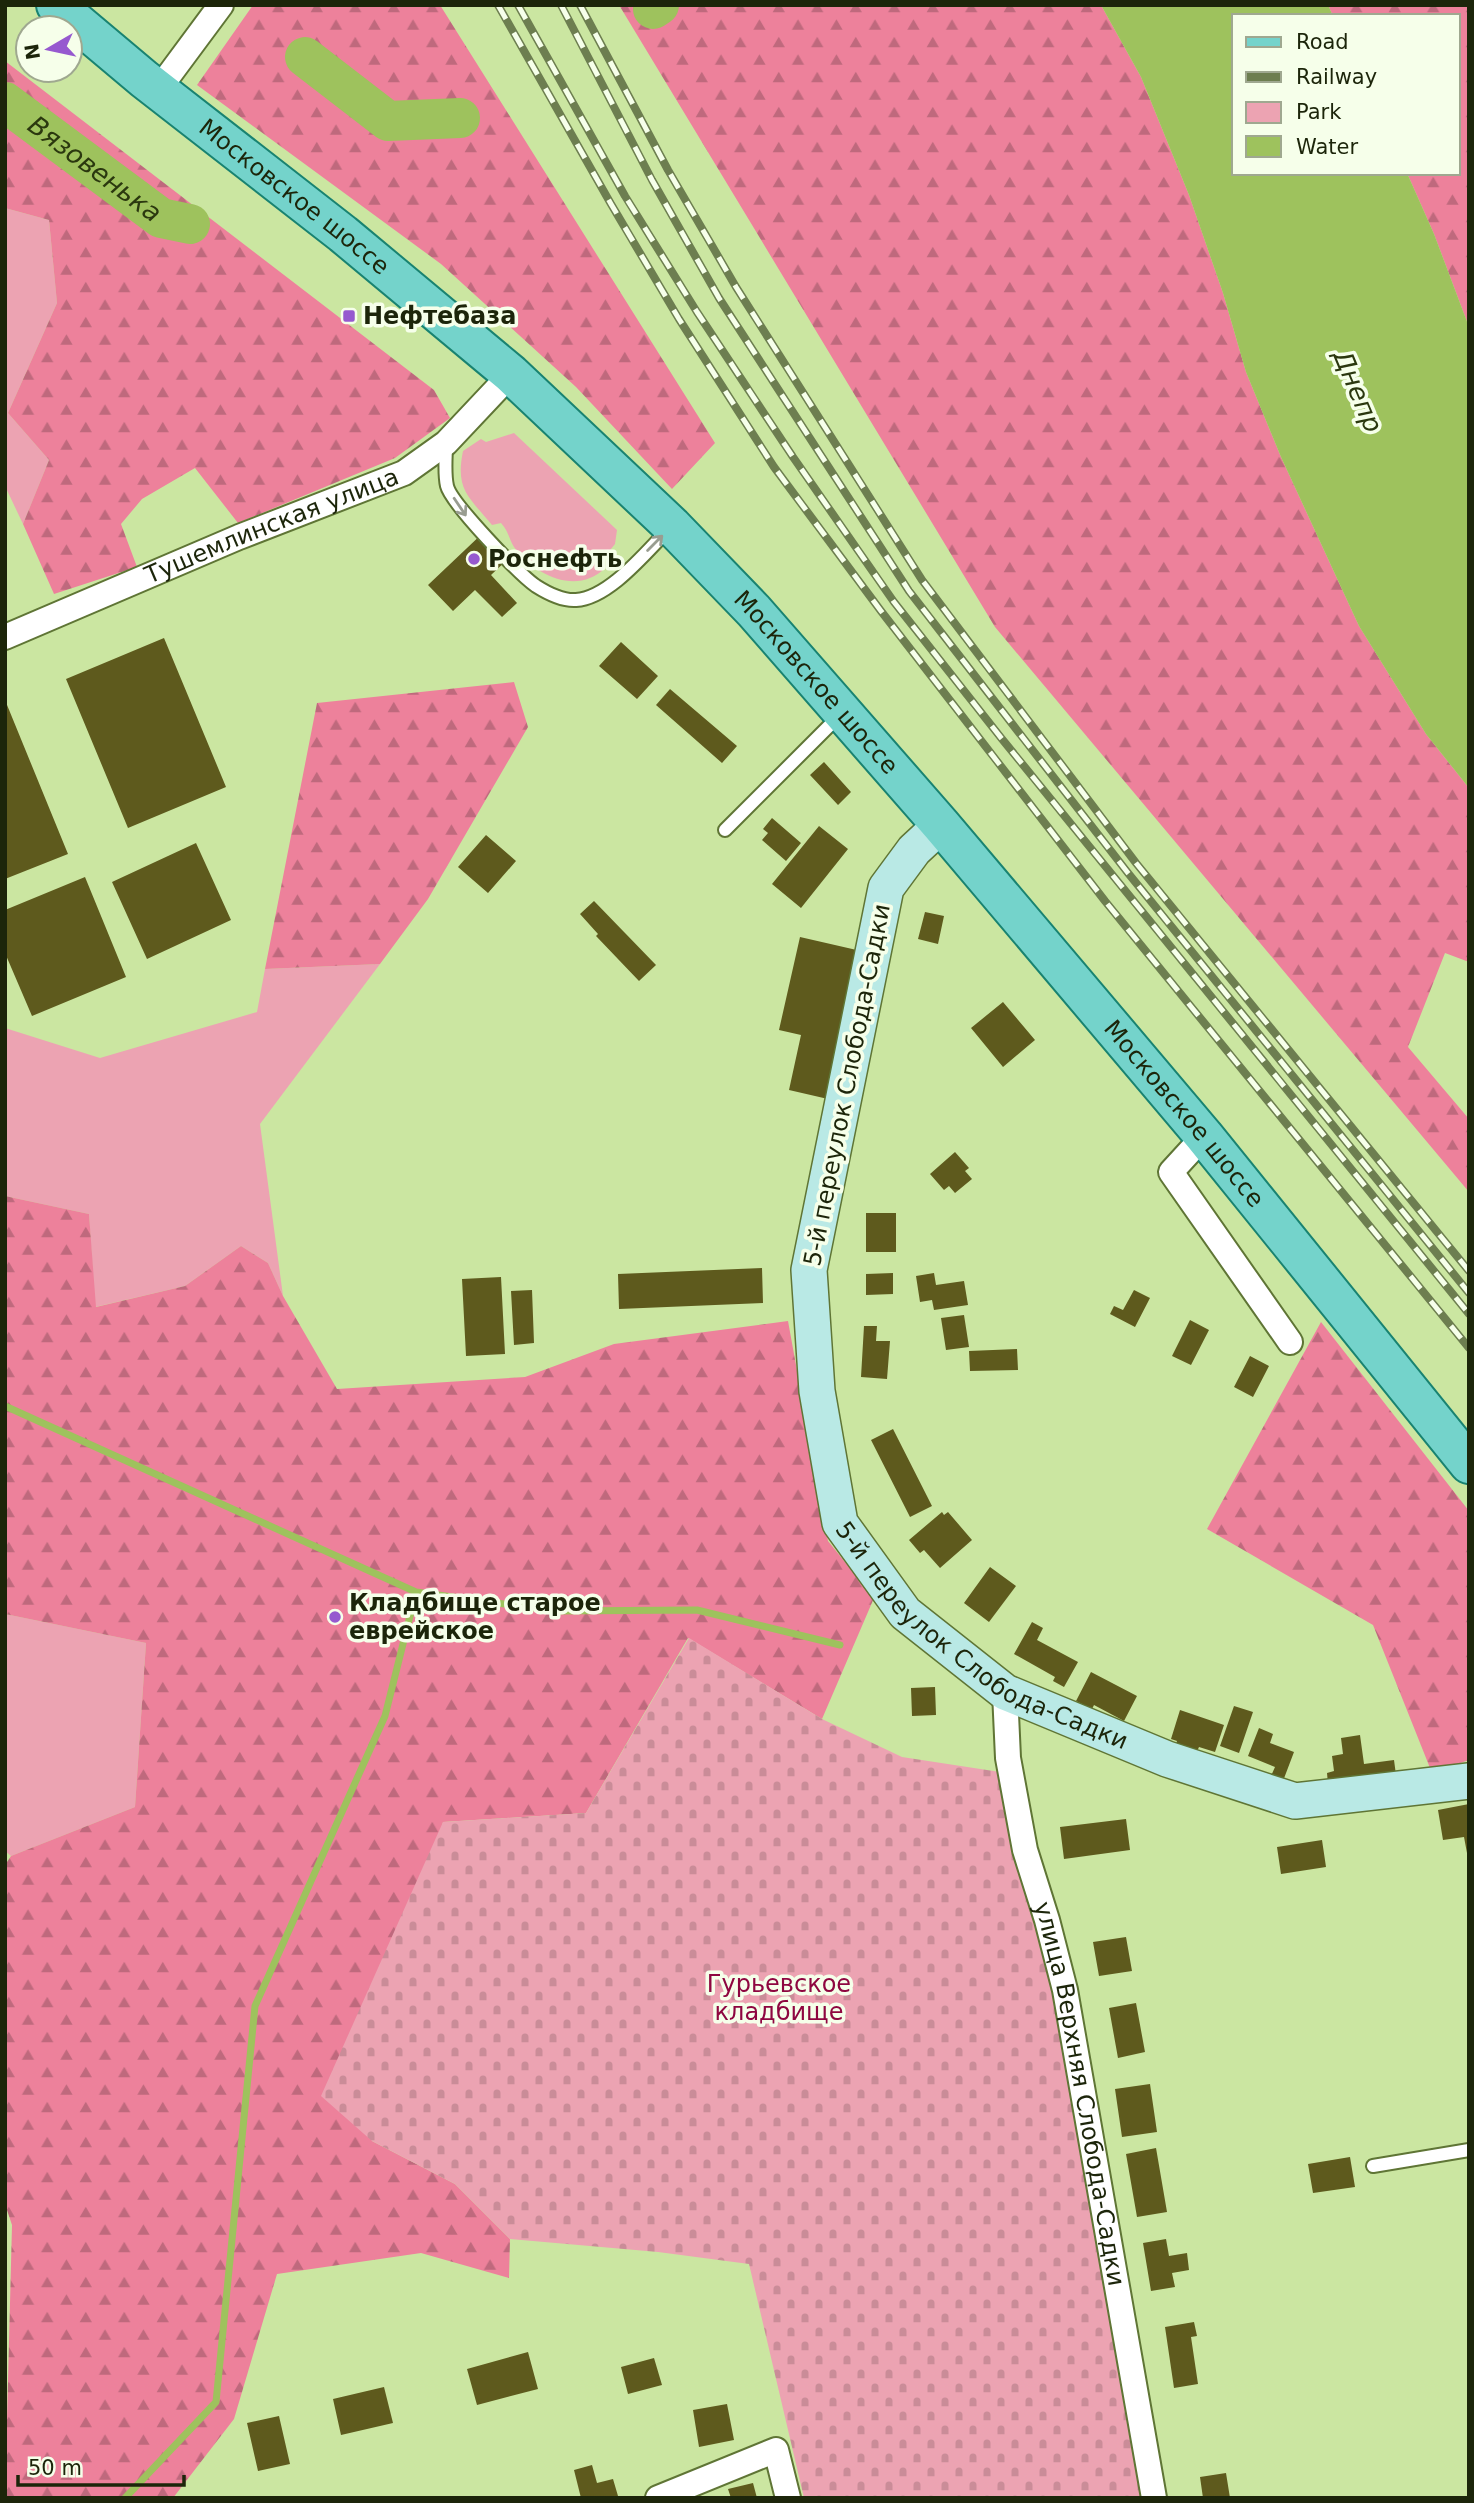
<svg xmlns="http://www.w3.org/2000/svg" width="1474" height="2503" viewBox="0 0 1474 2503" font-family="'DejaVu Sans',sans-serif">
<defs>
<pattern id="forest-firs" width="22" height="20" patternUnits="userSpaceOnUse" patternTransform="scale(1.75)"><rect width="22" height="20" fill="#ed819b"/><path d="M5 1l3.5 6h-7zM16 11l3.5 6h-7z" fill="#bf697d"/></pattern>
<pattern id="cemetery-stones" width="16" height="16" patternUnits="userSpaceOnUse" patternTransform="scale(1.75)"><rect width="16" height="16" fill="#eca3b2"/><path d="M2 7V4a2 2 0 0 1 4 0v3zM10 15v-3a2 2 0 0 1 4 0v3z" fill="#ca8c98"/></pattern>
</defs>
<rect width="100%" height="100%" fill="#cbe6a1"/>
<path fill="#eca3b2" d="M5 208 49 220 57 303 8 413 49 460 23 524 5 486Z
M514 433 617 530 615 544 602 560 605 568C577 596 534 575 514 547 509 539 509 532 501 523L492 525C469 497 455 490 463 451L481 439 486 442Z
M380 964 260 1124 283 1296 268 1263 241 1246 185 1286 95 1307 89 1214 5 1196V1028L100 1058 257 1012 265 969Z
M5 1614 146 1643 135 1807 11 1856 5 1851Z"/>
<path fill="url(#forest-firs)" d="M253 5H440L715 443 672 489 576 387 441 264 197 85Z
M619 5H1101L1141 77 1189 195 1223 293 1246 372 1281 457 1359 626 1426 734 1469 788V962L1445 953 1408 1047 1469 1119V1192L995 627Z
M1328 5H1469V327L1434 234 1407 173H1458V16H1333Z
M5 61 434 390 450 418 395 458 238 523 195 468 142 499 121 524 137 567 54 594 23 524 49 460 8 413 57 303 49 220 5 208Z
M514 682 528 727 428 899 380 964 265 969 317 703Z
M5 1196 89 1214 96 1307 185 1286 241 1246 268 1263 283 1296 337 1389 525 1377 614 1344 788 1321 828 1541 874 1598 822 1719 688 1638 586 1813 443 1822 372 2141 455 2184 510 2239 509 2278 421 2253 277 2274 234 2419 173 2498H5L12 2225 5 2204V1865L11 1856 135 1807 146 1643 5 1614Z
M1321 1322 1469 1511V1760L1432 1773 1373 1625 1207 1529Z"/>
<path fill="url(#cemetery-stones)" d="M689 1638 822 1719 902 1757 1000 1772 1056 1991 1142 2498H804L749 2264 658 2252 510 2239 455 2184 372 2141 321 2096 443 1822 586 1813Z"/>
<path fill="#9ec25d" d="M1101 5H1328L1333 16H1234V173H1407L1434 234 1469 327V788L1426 734 1359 626 1281 457 1246 372 1223 293 1189 195 1141 77Z"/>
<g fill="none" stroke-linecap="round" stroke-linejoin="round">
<path stroke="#9ec25d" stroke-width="7" d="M5 1406 416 1592 557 1611 697 1610 840 1645
M125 2498 216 2402 255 2006 385 1716 416 1592"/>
<g stroke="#9ec25d" stroke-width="40">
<path d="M653 9 659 5"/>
<path d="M305 57 388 121 460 118"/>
<path id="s1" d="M5 102 161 218 190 224"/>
</g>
</g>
<path fill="#5e5a1d" d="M486 530 511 556 491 575 517 603 502 617 475 590 453 611 428 585Z
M164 638 226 787 128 828 66 679Z
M621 642 658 676 637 699 599 666Z
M670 689 737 746 722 763 656 705Z
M5 700 68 854 5 879Z
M824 762 851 792 838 805 810 775Z
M772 818 801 843 786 861 762 840 768 833 763 829Z
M819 826 848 849 801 908 772 884Z
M486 835 516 861 488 893 458 867Z
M196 843 231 920 147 959 112 882Z
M85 877 126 977 32 1016 5 953V910Z
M594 901 656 965 639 981 596 936 598 934 580 914Z
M925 912 944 916 938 944 918 939Z
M800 937 861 951 828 1099 789 1090 801 1035 779 1030Z
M1003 1002 1035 1040 1003 1067 971 1028Z
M955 1152 969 1168 965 1171 972 1179 955 1193 949 1186 944 1190 930 1174Z
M866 1213H896V1252H866Z
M762 1268 763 1303 619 1309 618 1274Z
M893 1273V1294L866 1295V1274Z
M934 1273 936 1285 964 1281 968 1305 934 1310 932 1300 920 1302 916 1276Z
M501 1277 505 1354 466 1356 462 1279Z
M532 1290 534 1343 514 1345 511 1291Z
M1134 1290 1150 1298 1135 1327 1110 1314 1114 1306 1123 1310Z
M964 1315 969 1347 946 1350 941 1318Z
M1190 1320 1209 1330 1191 1365 1172 1356Z
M864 1326H877L876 1341H890L887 1379 861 1377Z
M1017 1349 1018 1370 970 1371 969 1351Z
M1250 1356 1269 1366 1253 1397 1234 1387Z
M893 1429 932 1506 910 1517 871 1440Z
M942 1512 944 1515 948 1512 972 1540 940 1568 924 1550 920 1553 909 1540Z
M990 1567 1016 1586 989 1622 964 1603Z
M1032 1622 1043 1628 1037 1640 1078 1662 1064 1687 1053 1681 1055 1677 1014 1654Z
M1091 1672 1137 1696 1124 1721 1094 1705 1092 1709 1076 1701Z
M935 1687 936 1715 912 1716 911 1688Z
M1234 1706 1253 1712 1239 1753 1220 1746Z
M1180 1710 1224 1725 1215 1752 1199 1747 1195 1756 1174 1749 1177 1741 1171 1739Z
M1259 1728 1273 1734 1270 1743 1294 1752 1283 1781 1271 1776 1275 1767 1248 1756Z
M1360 1735 1364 1764 1394 1760 1396 1775 1328 1784 1327 1773 1334 1771 1332 1756 1343 1754 1341 1738Z
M1469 1804V1853H1467L1464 1837 1443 1840 1438 1810Z
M1126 1819 1130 1850 1064 1859 1060 1827Z
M1322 1840 1326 1867 1281 1874 1277 1847Z
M1126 1937 1132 1971 1099 1976 1093 1942Z
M1136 2003 1145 2052 1118 2058 1109 2008Z
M1150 2084 1157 2132 1122 2137 1115 2089Z
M1156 2148 1167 2212 1137 2217 1126 2154Z
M1350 2157 1355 2187 1313 2193 1308 2164Z
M1166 2239 1169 2256 1187 2253 1189 2270 1172 2273 1175 2287 1151 2291 1143 2243Z
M1194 2322 1197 2336 1191 2337 1198 2384 1174 2388 1165 2327Z
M528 2352 538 2389 477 2405 467 2369Z
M654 2358 662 2385 628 2394 621 2367Z
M384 2387 393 2423 341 2435 333 2399Z
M727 2404 734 2440 699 2447 693 2410Z
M279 2416 290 2464 258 2471 247 2423Z
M592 2465 597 2483 613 2479 618 2496 581 2498 574 2470Z
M1226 2473 1230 2498H1203L1200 2477Z
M753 2483 757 2498H731L728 2489Z"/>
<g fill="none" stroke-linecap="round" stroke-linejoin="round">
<g stroke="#5f7535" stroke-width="16">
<path id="lane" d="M446 443C446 457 444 473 447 486 451 503 520 575 536 586 547 593 562 601 576 600 609 598 645 553 668 530
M725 830 839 716
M1373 2166 1469 2150"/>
</g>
<g stroke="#5f7535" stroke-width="28">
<g id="street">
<path d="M158 90 221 5"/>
<path id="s2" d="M5 637 239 537 404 473 446 443 511 374"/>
<path d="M1204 1136 1171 1172 1290 1342"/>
<path id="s3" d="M1005 1692 1008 1758 1025 1850 1047 1920 1065 1990 1154 2498"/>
<path d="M658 2498 776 2450 788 2498"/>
</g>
</g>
<g stroke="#5f7535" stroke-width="38">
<g id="secondary">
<path id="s4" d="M941 825 914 850 886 888 809 1270 817 1391 840 1523 905 1613 1005 1692 1167 1759 1295 1801 1469 1781"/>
</g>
</g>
<g stroke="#198371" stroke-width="42">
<g id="primary">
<path id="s5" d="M56 5 144 79 343 234 511 374 672 526 754 611 941 825 1204 1136 1469 1464"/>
</g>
</g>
<use href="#lane" stroke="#fff" stroke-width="12"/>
<use href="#street" stroke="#fff" stroke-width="24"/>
<use href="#secondary" stroke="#b9e9e5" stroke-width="35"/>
<use href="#primary" stroke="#74d3cb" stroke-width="38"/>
<g stroke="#6d7e50" stroke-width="8">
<path id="rail" d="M498 5 611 204 679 319 774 467 881 611 1105 901 1469 1348
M518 5 625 196 697 312 793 457 894 602 1002 739 1469 1314
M561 5 652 180 719 298 909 591 1128 873 1469 1293
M580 5 668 170 736 287 922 580 1136 863 1469 1271"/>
</g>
<use href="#rail" stroke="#f6ffea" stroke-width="5" stroke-dasharray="16" stroke-linecap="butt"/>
</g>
<defs><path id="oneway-shaft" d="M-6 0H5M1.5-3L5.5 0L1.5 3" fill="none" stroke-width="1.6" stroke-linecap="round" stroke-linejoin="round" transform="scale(1.75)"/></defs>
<g stroke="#999d91">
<use href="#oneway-shaft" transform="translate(460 507) rotate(56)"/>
<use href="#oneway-shaft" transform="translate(655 543) rotate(-45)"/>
</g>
<g fill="#9659cf" stroke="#f6ffea" stroke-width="2.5">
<rect x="342" y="309" width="14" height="14" rx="3.5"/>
<circle cx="474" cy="559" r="7"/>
<circle cx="335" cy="1617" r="7"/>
</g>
<g text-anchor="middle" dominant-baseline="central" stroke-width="7" stroke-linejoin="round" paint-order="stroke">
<g font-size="24" fill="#1c250a" stroke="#f6ffea">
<text stroke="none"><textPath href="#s5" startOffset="306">Московское шоссе</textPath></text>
<text stroke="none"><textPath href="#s2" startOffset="289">Тушемлинская улица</textPath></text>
<text stroke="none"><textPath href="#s5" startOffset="1020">Московское шоссе</textPath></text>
<text transform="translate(847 1085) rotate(-79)">5-й переулок Слобода-Садки</text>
<text stroke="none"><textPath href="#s5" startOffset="1587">Московское шоссе</textPath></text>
<text stroke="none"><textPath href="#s4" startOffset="915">5-й переулок Слобода-Садки</textPath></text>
<text stroke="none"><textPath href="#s3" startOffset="410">улица Верхняя Слобода-Садки</textPath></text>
</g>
<g font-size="24" font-weight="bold" fill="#1c250a" stroke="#f6ffea" text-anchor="start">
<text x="363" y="316">Нефтебаза</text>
<text x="488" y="559">Роснефть</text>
<text x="349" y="1603">Кладбище старое<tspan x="349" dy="28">еврейское</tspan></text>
</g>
<g font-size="24" fill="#8e0640" stroke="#f6ffea">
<text x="779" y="1984">Гурьевское<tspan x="779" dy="28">кладбище</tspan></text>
</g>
<g font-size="26" font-style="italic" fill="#2b380f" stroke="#f6ffea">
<text stroke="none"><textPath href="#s1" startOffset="112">Вязовенька</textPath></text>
<text transform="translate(1358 391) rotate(67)">Днепр</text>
</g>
</g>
<rect width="1474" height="2503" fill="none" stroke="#1c250a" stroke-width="14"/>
<rect x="1232" y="14" width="228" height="161" fill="#f6ffea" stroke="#9fa890" stroke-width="2"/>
<rect x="1246" y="37" width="35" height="10" fill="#74d3cb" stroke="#9fa890" stroke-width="2"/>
<text x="1296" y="49" font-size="21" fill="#1c250a">Road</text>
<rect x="1246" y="72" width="35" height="10" fill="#6d7e50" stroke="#9fa890" stroke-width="2"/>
<text x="1296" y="84" font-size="21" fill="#1c250a">Railway</text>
<rect x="1246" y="102" width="35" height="21" fill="#eca3b2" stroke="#9fa890" stroke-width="2"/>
<text x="1296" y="119" font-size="21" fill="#1c250a">Park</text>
<rect x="1246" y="136" width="35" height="21" fill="#9ec25d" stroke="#9fa890" stroke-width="2"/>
<text x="1296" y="154" font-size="21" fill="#1c250a">Water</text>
<g transform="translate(49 49) rotate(261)"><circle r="33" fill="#f6ffea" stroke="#9fa890" stroke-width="2"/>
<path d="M0-5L12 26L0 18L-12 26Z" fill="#9659cf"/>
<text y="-10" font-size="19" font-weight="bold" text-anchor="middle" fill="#1c250a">N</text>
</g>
<path d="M18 2475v10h166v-10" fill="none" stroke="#1c250a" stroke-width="3.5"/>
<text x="28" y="2475" font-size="21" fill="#1c250a" stroke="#f6ffea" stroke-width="5" paint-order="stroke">50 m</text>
</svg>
